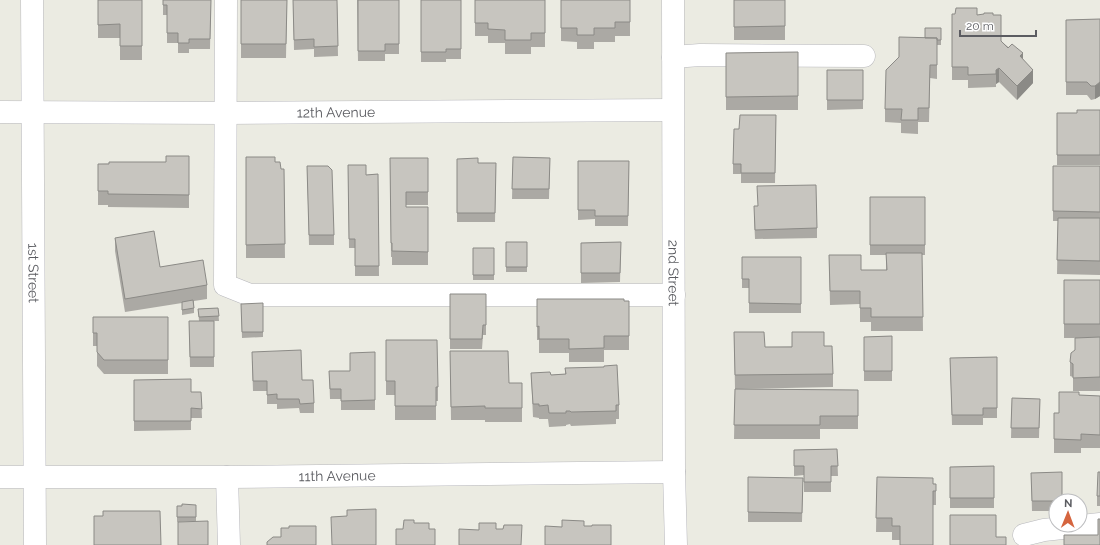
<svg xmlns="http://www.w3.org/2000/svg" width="1100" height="545" viewBox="0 0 1100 545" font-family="Raleway,sans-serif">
<rect width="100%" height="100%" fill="#ebebe2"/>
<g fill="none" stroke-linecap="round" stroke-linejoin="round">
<g stroke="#b8b8bd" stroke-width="23">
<g id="minor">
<path id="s1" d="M32 0 35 545"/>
<path d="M226 0 225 285 250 295H674"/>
<path id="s2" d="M673 0 674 472 676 545"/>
<path d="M673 57 700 55 864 56"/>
<path id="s3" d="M0 112 226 113 672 110"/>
<path id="s4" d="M0 477H227L674 472"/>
<path d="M227 477 229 545"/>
<path d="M1024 535 1044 530 1100 524"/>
</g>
</g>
<use href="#minor" stroke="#fff" stroke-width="22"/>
</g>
<path fill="#aba9a4" d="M98 0H142V60H120V38H98Z
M163 0H211L210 49H189V53H178V43H167V15H163Z
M241 0H287L286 58H241Z
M293 0H337L338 56 314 57V49L294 50Z
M357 0H399V54H385V61H358Z
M421 0H461V59H446V62H421Z
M475 0H545V47H531V54H505V43H488V36H475Z
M561 0H630V36H615V42H594V49H577V42L561 41Z
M734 0H785V40H734Z
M952 14 977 15 1001 41 1023 59 1033 83 1017 100 999 82 996 84V87L968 88V80H952Z
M1100 19V96L1095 99 1091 100 1087 95H1066V20Z
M941 28V45H937V79L930 78 929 122H918V134L901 133V123L885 122V109Z
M798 52V110H726V53Z
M827 70H863V109L827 110Z
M1100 110V165H1057V113H1077Z
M776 115 775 183H741V174H733V164L739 129Z
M189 156V208L108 207V205H98V164L166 162Z
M246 157 275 162 281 169H284L285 258H246Z
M513 157 550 158 549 199H512Z
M390 158H428V205H406V207H428V265H392V257H391Z
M457 159 478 163H496L495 222H457Z
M578 161H629L628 226H595V219L578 220Z
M348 165 366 175 378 174 379 276H355V248H349Z
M307 166 334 235V245H309Z
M1053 166H1100V275L1057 274 1058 221H1053Z
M870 197H925V255H922L923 331H871V322H860V304L830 305 829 255 861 270H886V255H870Z
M754 216 817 228V238L755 239Z
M115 238 160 267 207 285V299L194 301V313L182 315V303L125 312 115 251Z
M506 242H527V272H506Z
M621 242 620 282 581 283V243Z
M473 248H494V280H473Z
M742 257H801V313H749V288H742Z
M1064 280H1100V391H1073V377L1070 376V362L1075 350V338H1064Z
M450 294H486V335H483L482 349H450Z
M537 299 629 301V350H604V362H569V353H539V340H537Z
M241 304 263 332V337L242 338Z
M218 308 219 321H211H214V367H190L189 321H199L198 309Z
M93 317H168V374H104L97 366V346H93Z
M734 332 765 347 824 346 833 374V387L735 389Z
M892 336V381H864V337Z
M386 340 438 387V401H436V420H395V395H386Z
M450 351 509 383H522V422H485V420H451Z
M375 352V410H341V399H330L329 371H350Z
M997 357V418H983V425H952L950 358Z
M252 361 302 380 314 403V413H300L299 408 277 409V404H267V391H253Z
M565 368 619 405V419H616V424L571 426 570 424 566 425V426L549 427 548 419H539V418L533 417 531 373 551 375 565 374Z
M134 380 191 392H201L202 418H191V430L134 431Z
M735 389 858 390V429H820V439H734Z
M1079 395 1100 396V448H1081V453H1054V413H1059Z
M1012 398 1040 399 1039 438H1011Z
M837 449 838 476H831V492H804V475L794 476V450Z
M994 466V508H950V467Z
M1100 472V506H1097V496Z
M1031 473 1056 501V511H1032Z
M877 477 936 484V505H933L900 540H892V532H876Z
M803 478 802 522H748V512Z
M196 505V521L177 522V506Z"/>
<path fill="#8b8a86" d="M1023 53V67L1020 56Z
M999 68V82L996 84V70Z
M1033 70V83L1017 100V86Z
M1100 82V96L1095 99V86Z"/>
<path fill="#c7c5bf" stroke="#8b8a86" d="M98 0H142V46H120V24L98 25Z
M163 0H211L210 39H189V43H178V33H167V5H163Z
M241 0H287L286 44H241Z
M293 0H337L338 46 314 47V39L294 40Z
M358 0H399V44H385V51H358Z
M421 0H461V49H446V52H421Z
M475 0H545V33H531V40H505V30L488 29V23H475Z
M561 0H630V22H615V28H594V35H577V28H561Z
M734 0H785V26L734 27Z
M956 8H977V15L984 14V13H993V15H1001V41L1008 48 1012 44 1023 53 1020 56 1033 70 1017 86 999 68 996 70V74L968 75V67H952V14H955Z
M1100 19V82L1095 86H1091L1087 82H1066V20Z
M925 28H941V40H937V38H925Z
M899 37 937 38V65H930L929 108H918V120H901L902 109H885L886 70 899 57Z
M798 52V96L726 97V53Z
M827 70H863V100H827Z
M1077 110H1100V155H1057V113H1077Z
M740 115H776L775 173H741V164H733L734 129H739Z
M166 156H189V195L108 194V191H98V164H109V162H166Z
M246 157H275V162H280L281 169H284L285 244 246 245Z
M513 157 550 158 549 189H512Z
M390 158H428V192H406V207H428V252L392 251V243H391Z
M478 158V163H496L495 213H457V159Z
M578 161H629L628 216H595V210H578Z
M348 165H366V175L378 174 379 266H355V239H349Z
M307 166H328L332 170 334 235H309Z
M1053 166H1100V212L1053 211Z
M816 185 817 228 755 230 754 206H758L757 186Z
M870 197H925V245H870Z
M1058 218H1100V261L1057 260Z
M154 231 160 267 203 260 207 285 125 299 115 238Z
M506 242H527V267H506Z
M621 242 620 273H581V243Z
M473 248H494V275H473Z
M886 253H922L923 317H871V308H860V291H830L829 255H861V270H887Z
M742 257H801V304L749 303V279H742Z
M1064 280H1100V324H1064Z
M450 294H486V325H483L482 339H450Z
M537 299H624V301H629V336H604V348L569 349V339H539V326L537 327Z
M193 300 194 308 182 310V302Z
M263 303V332H242L241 304Z
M218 308 219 316 199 317 198 309Z
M93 317H168V360H104L97 352V333H93Z
M189 321H214V357H190Z
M734 332H764L765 347H792V332H824V346H832L833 374 735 375Z
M892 336V371H864V337Z
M1100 337V377L1073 378V364L1070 362 1071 353 1075 350V338Z
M386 340H437L438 387H436V406H395V381H386Z
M301 350 302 380H313L314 403 300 404 299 399H277V394L267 395V381H253L252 352Z
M450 351H508L509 383H522V408H485V406L451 407Z
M375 352V400L341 401V389H330L329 371H350V353Z
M997 357V408H983V415H952L950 358Z
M617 365 619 405H616V411L571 412 570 411H566V413H549L548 405 539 406V404H533L531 373 550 372 551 375 566 374 565 368 604 367V366Z
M191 379V392H201L202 409 191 408V421H134V380Z
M735 389 858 390V416H820V425H734Z
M1059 392H1079V395L1100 396V435L1081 434V440L1054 439V413H1059Z
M1012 398 1040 399 1039 428H1011Z
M837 449 838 466H831V482H804V466H794V450Z
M994 466V498H950V467Z
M1062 472V501H1032L1031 473Z
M1098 472H1100V496H1097Z
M748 477 803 478 802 513 748 512Z
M877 477 933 478V484H936V491H933V545H900V526H892V518H876Z
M182 504 196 505V517H177V506H182Z
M376 509V545H332L331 517 347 516V510Z
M103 511H160L161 545H94V516H103Z
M950 515H996V537H1006V545H950Z
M1098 519H1100V545H1064V535H1098Z
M404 520H414V523H429V529H435V545H396V529H403Z
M562 520 584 521V526H592V525H611V545H545V526L562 527Z
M208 521V545H178V522Z
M479 523H496V529H503L504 525H522L521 545H459V529L479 530Z
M289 526H316V545H267V542L273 537H281V528H289Z"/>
<g text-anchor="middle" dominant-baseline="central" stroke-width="3" stroke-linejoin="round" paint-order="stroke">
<g font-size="14" fill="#5b5c61" stroke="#fff">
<text stroke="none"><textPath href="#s3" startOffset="336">12th Avenue</textPath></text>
<text stroke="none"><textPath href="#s1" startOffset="273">1st Street</textPath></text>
<text stroke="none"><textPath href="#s2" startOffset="273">2nd Street</textPath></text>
<text stroke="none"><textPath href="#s4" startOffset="337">11th Avenue</textPath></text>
</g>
</g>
<g transform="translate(1068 513) rotate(1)"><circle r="19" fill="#ffffff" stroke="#bdbec0"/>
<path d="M0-3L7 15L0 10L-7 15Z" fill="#d5653f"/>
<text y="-6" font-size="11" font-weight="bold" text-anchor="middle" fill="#5b5c61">N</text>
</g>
<path d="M960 30v6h76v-6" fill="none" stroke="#5b5c61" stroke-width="2"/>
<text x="966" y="30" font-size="12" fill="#5b5c61" stroke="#ffffff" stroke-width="3" paint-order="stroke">20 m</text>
</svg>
